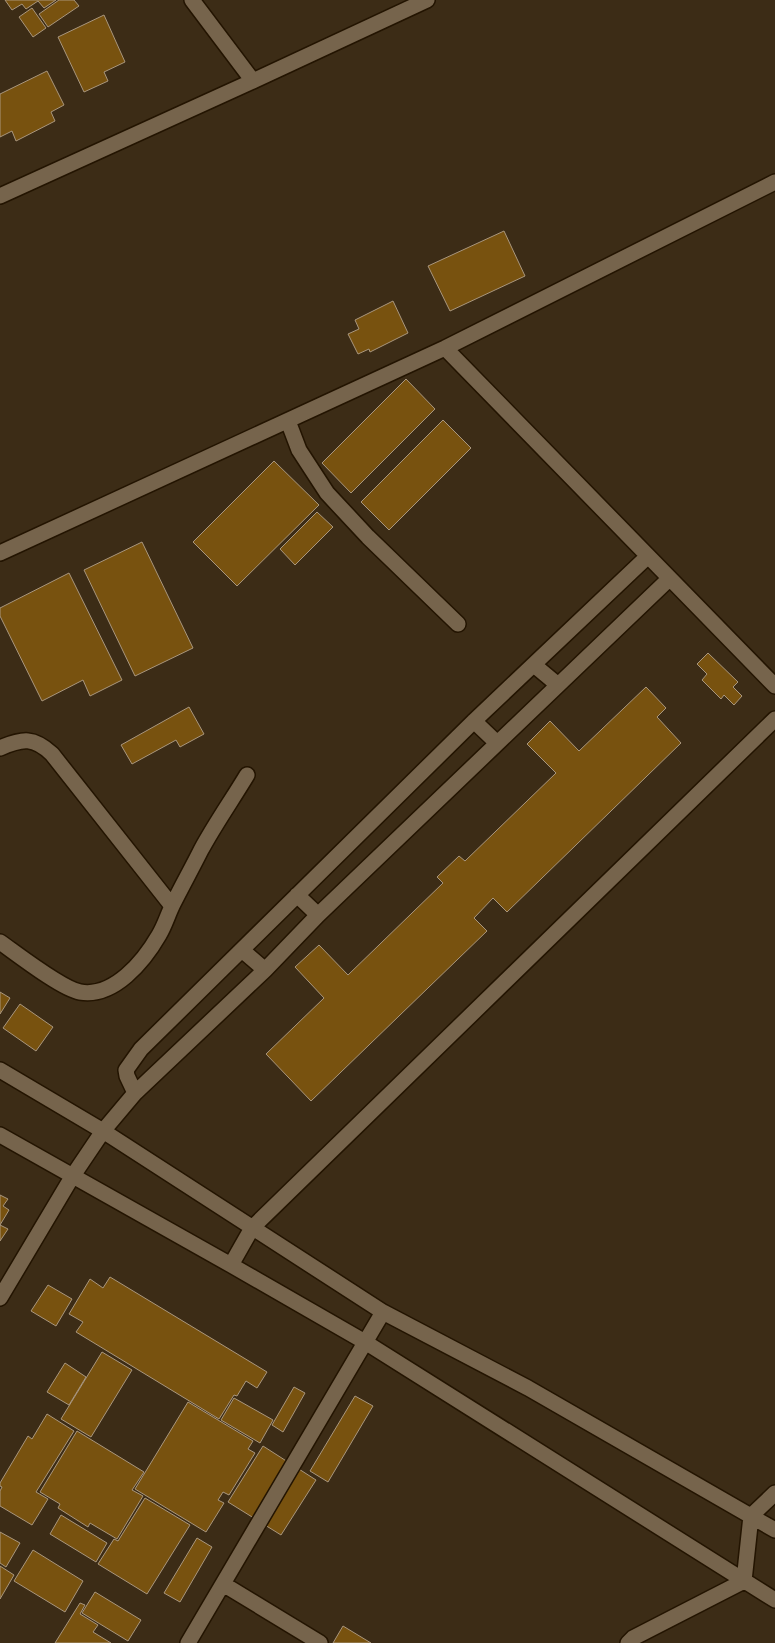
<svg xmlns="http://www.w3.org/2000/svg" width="775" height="1643" viewBox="0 0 775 1643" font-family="Manrope,sans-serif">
<rect width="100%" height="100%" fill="#3c2c16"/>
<path fill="#78520f" stroke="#a9967d" d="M5 0H56L44 8 38 1 26 9 22 4 12 10Z
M59 0H74L79 6 48 27 39 14Z
M32 8 46 28 33 37 19 17Z
M104 15 125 62 104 72 108 81 84 92 58 37Z
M47 71 64 105 51 112 55 121 16 141 12 131 0 137V94Z
M504 231 525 276 450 311 428 266Z
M393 301 408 333 370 352 369 349 358 354 348 334 359 329 355 320Z
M406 379 435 409 351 493 322 463Z
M443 420 471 448 389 530 361 502Z
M274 461 319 505 237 586 193 542Z
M317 512 333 527 295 565 280 549Z
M142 542 193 648 135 676 84 570Z
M69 573 122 680 90 696 83 680 42 701 0 616V608Z
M708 653 738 682 733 687 742 696 734 705 724 695 721 699 702 680 707 674 697 664Z
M646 687 666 708 657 717 681 743 507 912 493 898 474 918 487 931 311 1101 266 1054 324 998 295 967 319 945 348 975 443 883 437 877 459 856 465 861 556 773 527 744 550 721 579 751Z
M189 707 204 734 180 747 176 740 132 764 121 745Z
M0 992 10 998 0 1014Z
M20 1004 53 1027 36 1051 3 1028Z
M0 1195 8 1199 3 1206 9 1210 0 1225 8 1229 0 1241Z
M110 1277 267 1372 257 1388 246 1381 237 1396 234 1395 219 1419 76 1332 83 1322 69 1314 90 1279 103 1288Z
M48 1285 72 1299 56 1326 31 1311Z
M102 1352 132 1370 91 1437 61 1419Z
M65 1363 86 1377 69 1405 47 1392Z
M294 1387 305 1393 283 1432 272 1425Z
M355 1396 373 1406 328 1482 310 1471Z
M234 1398 273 1420 260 1443 221 1420Z
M188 1402 253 1441 248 1449 255 1453 229 1495 223 1492 218 1500 224 1503 206 1532 135 1489Z
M47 1414 74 1431 36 1492 48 1499 32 1525 0 1506V1491L2 1487 0 1486V1483L28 1436 32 1439Z
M77 1431 144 1472 132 1490 143 1496 117 1539 90 1523 88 1527 58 1508 60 1504 40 1492Z
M263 1446 316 1480 281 1535 228 1502Z
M145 1498 190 1525 147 1594 98 1564 114 1539 118 1541Z
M61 1515 107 1543 96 1562 50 1534Z
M0 1532 20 1543 6 1567 0 1563Z
M197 1538 212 1547 180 1602 164 1593Z
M33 1550 83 1581 65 1612 14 1581Z
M0 1566 14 1575 0 1599Z
M95 1592 141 1620 128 1641 82 1613Z
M80 1603 85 1605 80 1614 98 1625 93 1632 111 1643H55Z
M343 1626 371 1643H333Z"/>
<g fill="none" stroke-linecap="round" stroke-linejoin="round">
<g stroke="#231401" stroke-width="18">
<path id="minor" d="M192 0 253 81
M0 196 253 81 427 0
M445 348 775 686
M288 421 299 450 327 493 368 537 458 624
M0 553 445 348 775 182
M534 665 558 685
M474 721 497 743
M0 748C23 738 34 737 52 754L172 906
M297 895 318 915
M0 942C17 954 62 989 80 992 114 998 144 961 159 935 165 925 168 914 173 904 182 886 192 868 201 850 215 824 232 800 247 775
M242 950 265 970
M0 1070 103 1131 383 1312 528 1388 775 1530
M135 1093 127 1076 126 1070 141 1049 474 721 647 557
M0 1135 231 1265 365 1342 775 1600
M231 1265 252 1228 775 719
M0 1298 72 1177 103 1131 135 1093 265 970 318 915 669 579
M223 1584 320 1643
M188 1643 383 1312
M628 1643 633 1638 744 1581 751 1516 775 1493"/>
</g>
<use href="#minor" stroke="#76644c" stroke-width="15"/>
</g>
</svg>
